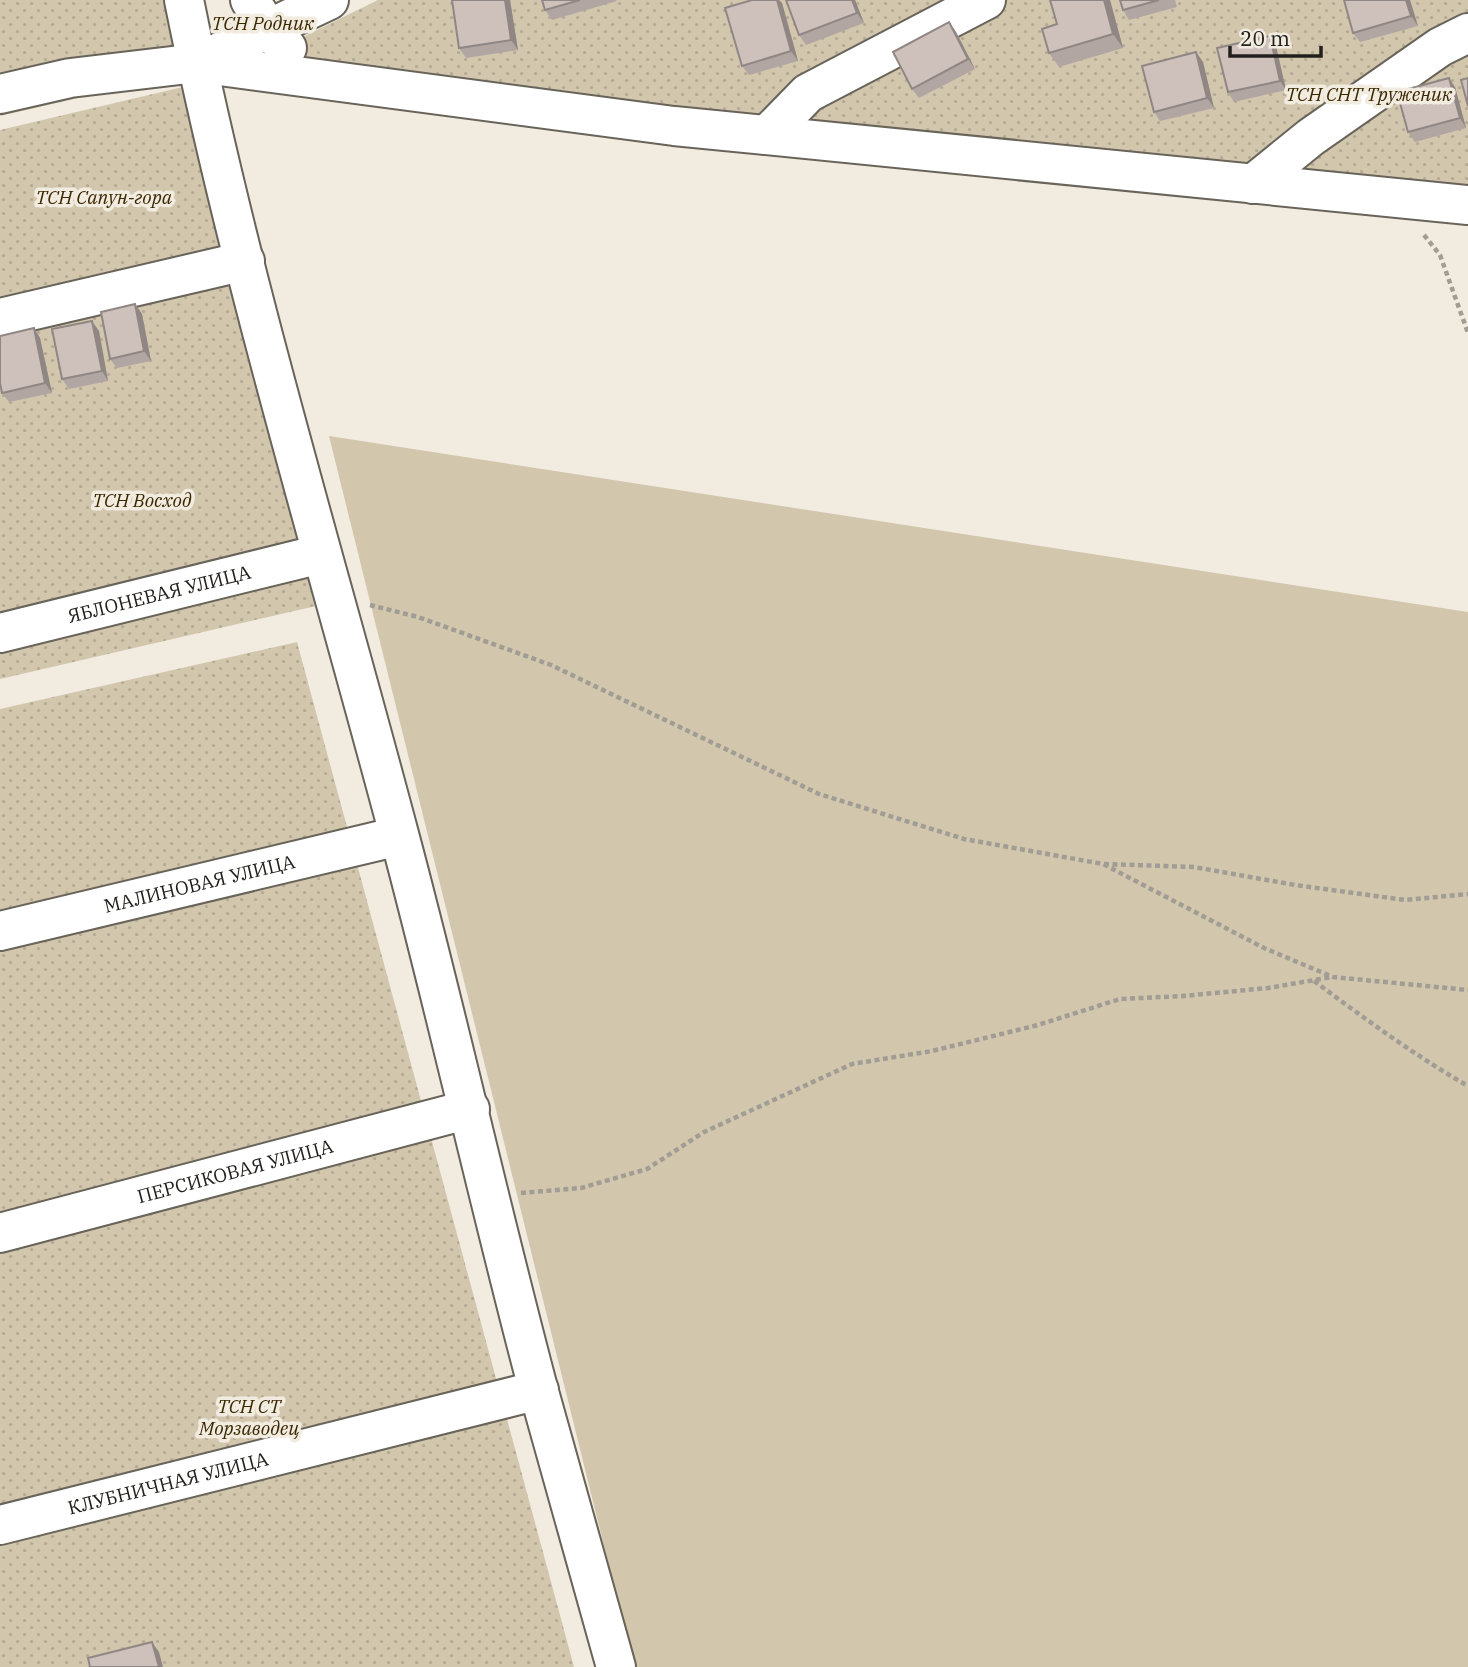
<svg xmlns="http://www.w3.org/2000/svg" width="1468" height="1667" viewBox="0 0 1468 1667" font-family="'IBM Plex Serif',serif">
<defs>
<pattern id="garden-dots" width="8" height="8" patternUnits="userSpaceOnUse" patternTransform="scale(1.75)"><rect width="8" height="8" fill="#d2c6ad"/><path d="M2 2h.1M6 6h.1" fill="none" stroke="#b4aa94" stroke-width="1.8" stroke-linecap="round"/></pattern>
</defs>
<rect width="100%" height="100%" fill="#f1ebe0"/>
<path fill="#d2c6ad" d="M329 436 1468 612V1667H634Z"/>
<path fill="url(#garden-dots)" d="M0 0H165L187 73 0 116Z
M378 0H1468V198L256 60Z
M187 86 232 259 0 313V130Z
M230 277 316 606 0 679V331Z
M297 642 574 1667H0V709Z"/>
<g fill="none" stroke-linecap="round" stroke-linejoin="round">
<g stroke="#69645a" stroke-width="42">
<g id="minor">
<path d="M184 0C241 283 326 559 400 838 449 1022 490 1208 539 1392 564 1484 591 1575 616 1667"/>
<path d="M250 0 268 29 287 48"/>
<path d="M197 63 329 0"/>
<path d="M0 94 70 78 197 63 674 126 1468 205"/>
<path d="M767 135 808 93 986 0"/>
<path d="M1253 184 1311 137 1440 47 1468 33"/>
<path d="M0 318 245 261"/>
<path id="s1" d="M0 633 321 554"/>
<path id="s2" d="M0 931 399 836"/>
<path id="s3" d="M0 1233 470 1109"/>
<path id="s4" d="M0 1525 539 1390"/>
</g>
</g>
<path stroke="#a19d95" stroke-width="4.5" stroke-dasharray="5 3.5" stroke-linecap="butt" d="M1424 235 1440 255 1468 333
M370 605 418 617 551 665 819 794 964 839 1103 864 1264 948 1333 977 1468 990
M1104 864 1194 867 1295 885 1405 900 1468 894
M1314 981C1364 1018 1414 1055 1468 1086
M521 1193 581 1188 647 1169 704 1132 852 1064 932 1051 1038 1025 1120 999 1183 996 1268 988 1332 977"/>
<use href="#minor" stroke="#fff" stroke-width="38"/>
</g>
<path fill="#b1a6a2" d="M510 0 518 50 466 58 459 48Z
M542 0H616L617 1 552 20 545 10Z
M752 0H779L782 3 798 61 749 75 742 66Z
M786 0H855L864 23 806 45 799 35Z
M1050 0H1110L1123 48 1059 67 1049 53 1057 24Z
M1120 0H1175L1177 7 1129 20 1123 10Z
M1410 0 1418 26 1360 42 1353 33Z
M949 22 956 32 975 69 919 98 912 89Z
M1276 46 1286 90 1234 102 1228 92Z
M1196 52 1203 62 1214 108 1160 121 1154 112Z
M1455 87 1466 128 1415 142 1408 132Z
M135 304 142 314 151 361 117 368 110 359Z
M34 328 40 338 52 393 9 402 2 393Z
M99 331 108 381 69 389 62 379Z"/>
<path fill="#908784" d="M505 0H510L518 50 511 40Z
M777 0H779L782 3 798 61 791 51Z
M852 0H855L864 23 857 13Z
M1104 0H1110L1123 48 1113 34Z
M1406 0H1410L1418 26 1411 16Z
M949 22 956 32 975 69 968 59Z
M1270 36 1276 46 1286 90 1280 81Z
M1196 52 1203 62 1214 108 1207 98Z
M1449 78 1455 87 1466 128 1460 118Z
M135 304 142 314 151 361 144 351Z
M92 321 99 331 108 381 102 371Z
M34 328 40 338 52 393 45 383Z
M152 1642 159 1652 163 1667H159Z"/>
<path fill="#cec1bc" stroke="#908784" stroke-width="2" d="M452 0H505L511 40 459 48Z
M542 0H580L545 10Z
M752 0H777L791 51 742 66 725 8Z
M786 0H852L857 13 799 35Z
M1050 0H1104L1113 34 1049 53 1042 29 1057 24Z
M1120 0H1159L1123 10Z
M1344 0H1406L1411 16 1353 33Z
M949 22 968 59 912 89 893 52Z
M1270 36 1280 81 1228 92 1217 48Z
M1196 52 1207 98 1154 112 1142 66Z
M1449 78 1460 118 1408 132 1397 92Z
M1468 78V106L1461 80Z
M135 304 144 351 110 359 101 312Z
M92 321 102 371 62 379 52 329Z
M34 328 45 383 2 393 0 383V336Z
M152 1642 159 1667H90L88 1658Z"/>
<g text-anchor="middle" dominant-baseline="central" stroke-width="7" stroke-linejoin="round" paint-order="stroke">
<g font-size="19" font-style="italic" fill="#3a2900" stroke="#f1ebe0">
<text x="263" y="23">ТСН Родник</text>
<text x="1369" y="94">ТСН СНТ Труженик</text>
<text x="104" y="197">ТСН Сапун-гора</text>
<text x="142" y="500">ТСН Восход</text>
<text x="249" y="1406">ТСН СТ<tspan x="249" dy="22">Морзаводец</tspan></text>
</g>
<g font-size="19" fill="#22201c" stroke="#f1ebe0">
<text stroke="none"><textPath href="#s1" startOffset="164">ЯБЛОНЕВАЯ УЛИЦА</textPath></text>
<text stroke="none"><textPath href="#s2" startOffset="205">МАЛИНОВАЯ УЛИЦА</textPath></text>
<text stroke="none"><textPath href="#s3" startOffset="243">ПЕРСИКОВАЯ УЛИЦА</textPath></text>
<text stroke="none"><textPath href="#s4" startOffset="173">КЛУБНИЧНАЯ УЛИЦА</textPath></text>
</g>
</g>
<path d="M1230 46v10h91v-10" fill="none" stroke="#22201c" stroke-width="3.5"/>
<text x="1240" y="46" font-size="21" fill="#22201c" stroke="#f1ebe0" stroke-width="5" paint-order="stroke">20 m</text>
</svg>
